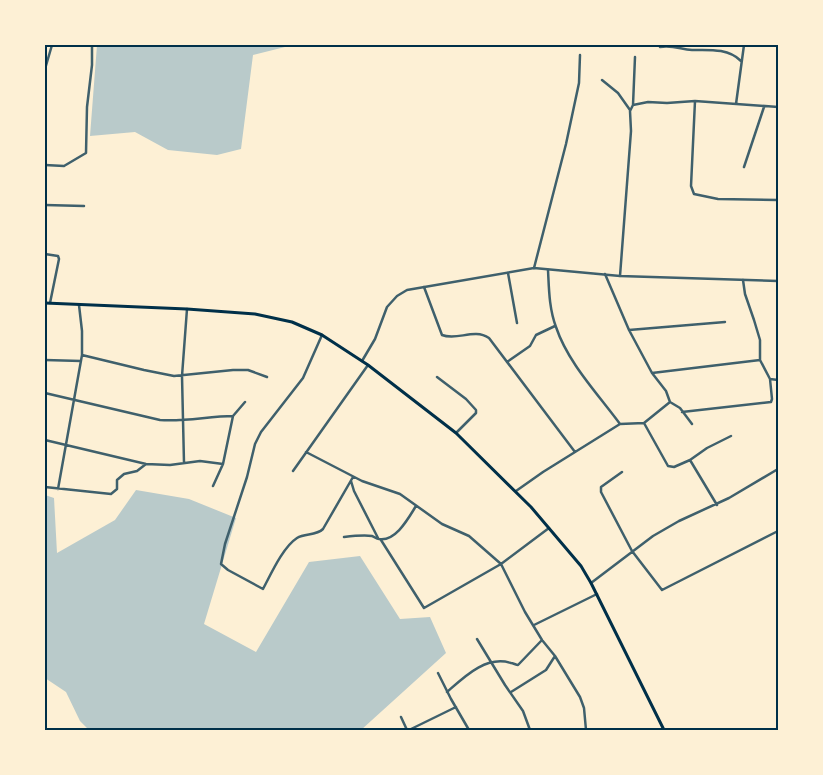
<svg xmlns="http://www.w3.org/2000/svg" width="823" height="775" viewBox="0 0 823 775" font-family="'DejaVu Sans',sans-serif">
<rect width="100%" height="100%" fill="#fdf0d5"/>
<path fill="#b9caca" d="M97 45H293L253 55 241 149 217 155 168 150 135 132 90 136Z
M136 490 189 499 236 518 204 624 256 652 309 562 360 556 400 619 430 617 446 653 361 730H89L80 721 66 692 45 678V495L54 498 57 553 115 520Z"/>
<g fill="none" stroke-linecap="round" stroke-linejoin="round">
<path stroke="#3f606c" stroke-width="2.5" d="M660 47C673 45 680 49 692 50 709 50 728 48 741 61
M45 69 52 45
M602 80 618 93 630 110
M695 101 691 186 694 194 718 199 778 200
M736 104 744 45
M633 105 648 102 667 103 695 101 778 107
M45 165 64 166 86 153 87 107 92 65V45
M744 167 764 107
M45 205 84 206
M45 254 58 256 59 259 50 303
M534 268 566 144 579 83 580 55
M548 270C549 289 549 308 556 327 568 363 598 394 620 424
M508 273 517 323
M605 274 629 330 652 373 666 391 670 402 680 408 692 424
M620 276 631 131 630 111 633 105 635 57
M743 280 745 294 754 320 760 340V360L770 379 778 380
M424 287 442 335C457 341 474 328 489 338L575 452
M629 330 725 322
M322 335 303 378 261 432 255 444 247 477 225 544 221 564 228 570 263 589C271 574 283 547 297 538 305 533 316 536 323 529L353 477
M82 355 144 370 174 376 233 370H248L267 377
M45 360 81 361
M507 362 530 346 536 335 555 326
M652 373 760 360
M437 377 466 399 476 410V413L456 433
M45 393 160 420C185 422 209 416 233 416
M682 412 771 402 772 399 770 379
M644 423 668 466 674 467 690 460 717 505
M45 440 146 464 170 465 200 461 223 464 233 416 245 402
M306 452 362 481 400 494 442 524 469 536 501 564 525 612 542 640 555 656 580 697 584 708 586 730
M690 460 707 448 731 436
M184 463 182 376 187 309
M293 471 368 365
M622 472 601 487V492L632 551 662 590 778 531
M351 481 354 491 378 538
M213 486 223 464
M45 487 111 494 117 489V480L124 474 137 471 146 464
M58 489 82 355V331L79 305
M516 491 543 472 620 424 644 423 670 402
M344 537C353 536 364 535 372 536 375 537 376 539 379 539 396 542 409 517 416 506
M381 540 424 608 501 564 549 528
M591 583 653 536 679 521 729 498 778 469
M534 625 597 594
M477 639 505 685 523 711 530 730
M438 673 451 699 469 730
M447 692C464 677 486 655 511 663 513 663 516 665 518 665L542 640
M511 692 546 670 555 656
M401 717 407 730
M409 730 456 707"/>
<path stroke="#3f606c" stroke-width="2.5" d="M362 361 375 339 387 307 397 296 407 290 534 268 620 276 778 281"/>
<path stroke="#003049" stroke-width="3" d="M45 303 187 309 255 314 292 322 322 335 368 365 456 433 531 507 581 566 591 583 664 730"/>
</g>
<rect width="823" height="775" fill="none" stroke="#fdf0d5" stroke-width="92"/>
<rect x="46" y="46" width="731" height="683" fill="none" stroke="#003049" stroke-width="2"/>
</svg>
